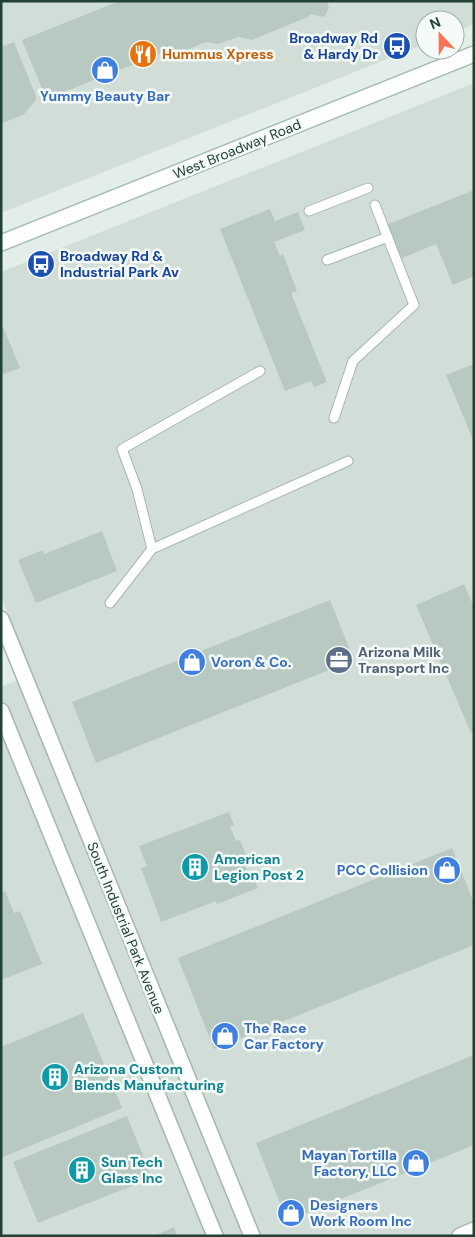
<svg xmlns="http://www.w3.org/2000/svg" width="475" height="1237" viewBox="0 0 475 1237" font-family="'DM Sans',sans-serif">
<rect width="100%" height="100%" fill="#e3eee9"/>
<path fill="#d1ded7" d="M1 1H474V24L455 32V20H425V44L1 213Z
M474 83V1236H1V687L32 674 1 597V272Z"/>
<path fill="#b8c9c1" d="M121 1H327L329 8 324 17 310 14 308 17 252 40 238 37 218 44 205 42 185 51 172 49 59 94 43 91 22 40 117 2Z
M14 42 36 96V100L24 114 1 124V47Z
M474 190V276L453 285 436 244 400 259 386 225Z
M270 209 275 221 298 212 305 230 274 242 280 256 283 254 297 291 291 293 327 382 314 387 311 381 285 391 220 229Z
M3 327 20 368 1 375V328Z
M474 364V442L446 375Z
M102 531 117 571 36 603 18 560 43 550 44 554Z
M464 584 474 607V732L471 733 416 605Z
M330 600 354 660 96 763 72 702Z
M229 812 234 825 230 826 236 841 240 840 246 855 242 857 250 879 254 877 258 888 217 904 216 901 161 922 141 868 147 866 139 846Z
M452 848 474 903V945L214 1049 178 958Z
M5 891 14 913 20 911 42 964 1 980V893Z
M83 1013 122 1108 1 1158V1047Z
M474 1055V1145L287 1221 256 1143Z
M127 1116 152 1178 38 1223 13 1162Z
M174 1227 177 1236H154Z"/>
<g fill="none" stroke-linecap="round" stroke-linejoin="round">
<g stroke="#a5b7b0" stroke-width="11">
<path id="lane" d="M309 211 368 188
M327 260 388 237
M334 418 353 361 414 305 375 205
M152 549 137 489 122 449 260 371
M110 603 152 549 348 461"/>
</g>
<g stroke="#a5b7b0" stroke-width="18">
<path id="street" d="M1 619 252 1236
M1 711 215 1236
M460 1236 474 1230"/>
</g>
<g stroke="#a1bbb0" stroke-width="18">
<path id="secondary" d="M1 243 474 54"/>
</g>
<use href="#lane" stroke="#fff" stroke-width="9"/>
<use href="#street" stroke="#fff" stroke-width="15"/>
<use href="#secondary" stroke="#fff" stroke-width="15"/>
</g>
<defs>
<g id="bus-disc" transform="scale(1.4375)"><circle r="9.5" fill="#1a4fb4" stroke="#f4faf7"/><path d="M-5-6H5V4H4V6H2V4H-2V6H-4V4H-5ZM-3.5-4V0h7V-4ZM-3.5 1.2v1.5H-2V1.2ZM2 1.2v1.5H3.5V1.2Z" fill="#fff"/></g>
<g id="restaurant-disc" transform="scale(1.4375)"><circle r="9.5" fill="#e8710a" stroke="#f4faf7"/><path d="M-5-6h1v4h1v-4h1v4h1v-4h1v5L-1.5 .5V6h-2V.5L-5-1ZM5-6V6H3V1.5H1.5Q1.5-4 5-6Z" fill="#fff"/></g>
<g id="shop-disc" transform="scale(1.4375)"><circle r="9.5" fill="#3f7fe0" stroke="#f4faf7"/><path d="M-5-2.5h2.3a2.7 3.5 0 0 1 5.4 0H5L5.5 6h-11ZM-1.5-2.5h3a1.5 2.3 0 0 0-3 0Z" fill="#fff"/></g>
<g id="office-disc" transform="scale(1.4375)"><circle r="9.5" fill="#5c6f8a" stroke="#f4faf7"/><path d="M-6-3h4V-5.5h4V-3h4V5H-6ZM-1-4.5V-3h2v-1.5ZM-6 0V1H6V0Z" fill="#fff"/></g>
<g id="building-disc" transform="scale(1.4375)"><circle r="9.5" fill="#0f9aa8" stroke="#f4faf7"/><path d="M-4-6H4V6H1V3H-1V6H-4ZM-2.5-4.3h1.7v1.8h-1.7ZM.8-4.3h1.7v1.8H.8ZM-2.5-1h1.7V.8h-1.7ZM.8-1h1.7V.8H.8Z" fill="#fff"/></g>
</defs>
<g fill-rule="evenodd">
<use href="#bus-disc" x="397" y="46"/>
<use href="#restaurant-disc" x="143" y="54"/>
<use href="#shop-disc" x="105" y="70"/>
<use href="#bus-disc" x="41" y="264"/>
<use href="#office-disc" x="339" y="660"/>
<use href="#shop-disc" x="192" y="662"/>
<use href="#building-disc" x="195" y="867"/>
<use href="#shop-disc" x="447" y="870"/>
<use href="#shop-disc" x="225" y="1036"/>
<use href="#building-disc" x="55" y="1077"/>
<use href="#shop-disc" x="416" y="1163"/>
<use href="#building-disc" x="82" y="1170"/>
<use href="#shop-disc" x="291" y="1213"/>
</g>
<g text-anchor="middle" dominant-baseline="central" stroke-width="5" stroke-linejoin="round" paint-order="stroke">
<g font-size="14" font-weight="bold" fill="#164399" stroke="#f4faf7" text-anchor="end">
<text x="378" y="38">Broadway Rd<tspan x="378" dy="16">&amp; Hardy Dr</tspan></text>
<text x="60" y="256" text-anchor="start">Broadway Rd &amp;<tspan x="60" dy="16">Industrial Park Av</tspan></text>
</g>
<g font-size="14" font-weight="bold" fill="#c56008" stroke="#f4faf7" text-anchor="start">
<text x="162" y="54">Hummus Xpress</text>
</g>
<g font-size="14" font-weight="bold" fill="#366cbe" stroke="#f4faf7" text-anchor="start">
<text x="105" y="96" text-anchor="middle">Yummy Beauty Bar</text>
<text x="211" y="662">Voron &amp; Co.</text>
<text x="428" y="870" text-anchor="end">PCC Collision</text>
<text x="244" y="1028">The Race<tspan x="244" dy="16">Car Factory</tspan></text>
<text x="397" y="1155" text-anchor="end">Mayan Tortilla<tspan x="397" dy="16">Factory, LLC</tspan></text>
<text x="310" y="1205">Designers<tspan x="310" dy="16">Work Room Inc</tspan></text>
</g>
<g font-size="14" fill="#214136" stroke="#f4faf7">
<text transform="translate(237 149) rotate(-22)">West Broadway Road</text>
<text transform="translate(126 928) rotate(68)">South Industrial Park Avenue</text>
</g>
<g font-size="14" font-weight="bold" fill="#4e5e75" stroke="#f4faf7" text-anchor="start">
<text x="358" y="652">Arizona Milk<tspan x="358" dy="16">Transport Inc</tspan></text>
</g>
<g font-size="14" font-weight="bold" fill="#0d838f" stroke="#f4faf7" text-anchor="start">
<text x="214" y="859">American<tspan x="214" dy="16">Legion Post 2</tspan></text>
<text x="74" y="1069">Arizona Custom<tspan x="74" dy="16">Blends Manufacturing</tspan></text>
<text x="101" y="1162">Sun Tech<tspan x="101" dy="16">Glass Inc</tspan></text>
</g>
</g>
<rect width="475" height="1237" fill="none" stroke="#214136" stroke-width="5"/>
<g transform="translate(440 35) rotate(338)"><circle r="24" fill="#f4faf7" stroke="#a0b0aa"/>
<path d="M0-4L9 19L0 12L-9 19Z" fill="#fc7254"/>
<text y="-8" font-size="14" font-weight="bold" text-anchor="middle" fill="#214136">N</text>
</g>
</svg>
